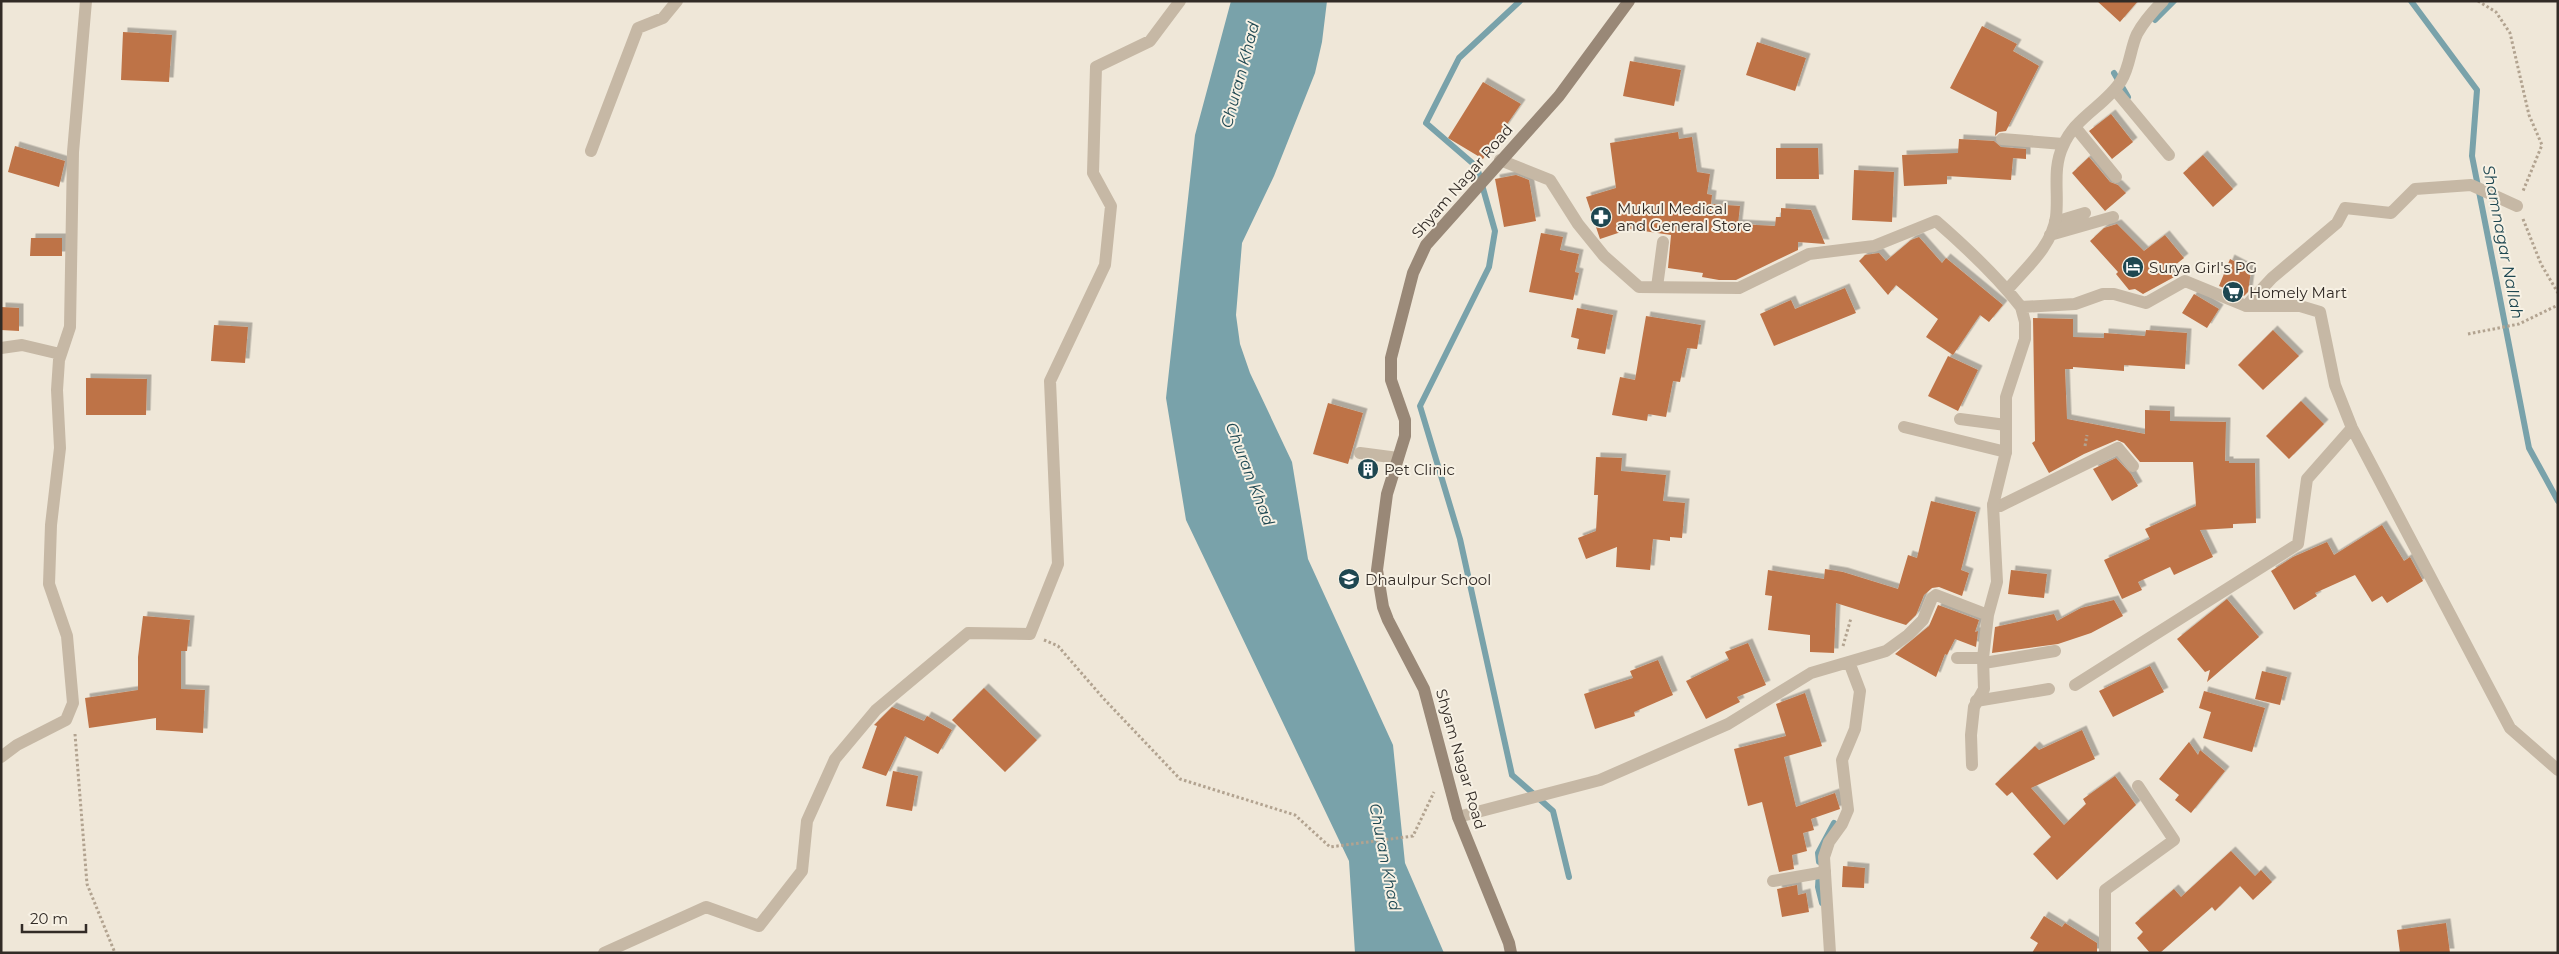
<svg xmlns="http://www.w3.org/2000/svg" width="2559" height="954" viewBox="0 0 2559 954" font-family="Montserrat,sans-serif">
<defs>
<filter id="shadow"><feDropShadow dx="4.5" dy="-4.5" stdDeviation="0" flood-color="#0004"/></filter>
</defs>
<rect width="100%" height="100%" fill="#efe7d8"/>
<path fill="#79a2aa" d="M1231 1H1327L1322 42 1315 73 1274 176 1242 243 1236 315 1240 344 1250 373 1292 462 1308 559 1393 745 1405 863 1444 953H1355L1349 861 1186 520 1166 398 1195 135Z"/>
<g fill="none" stroke-linecap="round" stroke-linejoin="round">
<path stroke="#79a2aa" stroke-width="6" d="M1520 1 1459 58 1426 123 1477 167 1495 231 1489 267 1420 406 1460 539 1512 775 1553 811 1569 877
M2411 1 2477 90 2472 156 2496 278 2529 448 2558 501
M2155 20 2174 1
M2114 73 2128 97
M1819 862 1818 853 1834 823
M1819 872 1818 887 1822 903"/>
</g>
<path fill="#be7347" filter="url(#shadow)" d="M2097 1H2138L2120 22Z
M1982 26 2017 44 2013 51 2039 66 2006 131 1999 132 1995 136 1997 112 1950 88Z
M123 32 172 35 169 82 121 80Z
M1757 42 1806 58 1795 91 1746 75Z
M1630 61 1681 70 1674 106 1623 96Z
M1483 82 1521 104 1483 159 1448 138Z
M2111 114 2133 142 2112 159 2089 131Z
M1678 132 1679 139 1692 137 1697 172 1710 174 1707 194 1712 195 1711 204 1740 206 1738 224 1775 226 1776 217H1781V208L1811 210 1825 244 1798 242V250L1777 260 1736 280H1719L1702 277 1703 273 1668 268 1671 235 1630 229 1600 239 1586 197 1616 188 1610 143Z
M1959 139 1994 141 2001 147 2026 149V159L2013 158 2011 180 1947 176V184L1904 186 1902 155 1958 153Z
M15 146 65 161 59 187 8 172Z
M1776 148H1818L1819 179H1776Z
M2203 155 2233 189 2213 207 2183 173Z
M2089 157 2110 182 2118 185 2126 193 2105 211 2072 173Z
M1854 170 1894 172 1892 222 1852 220Z
M1516 175 1529 180 1536 221 1504 227 1495 179Z
M2117 224 2144 251 2165 235 2184 258 2170 269 2176 276 2143 294 2135 289 2129 290 2116 274 2118 272 2090 241 2104 228Z
M1541 233 1563 237 1560 250 1579 254 1575 272 1579 273 1573 300 1529 292Z
M1919 237 1942 263 1946 258 2003 305 1989 322 1980 315 1953 355 1926 337 1938 319 1896 285 1888 295 1859 261 1865 255 1879 253 1886 261 1911 240Z
M31 238H62V256H30Z
M2230 259 2251 270 2248 292 2244 296 2219 286Z
M1845 288 1856 313 1774 346 1760 314 1791 300 1795 309Z
M2194 294 2219 309 2207 328 2182 313Z
M1 307 19 308V331L1 330Z
M1577 308 1613 315 1605 354 1577 349 1579 339 1571 337Z
M1646 316 1701 325 1697 349 1687 348 1680 382 1673 381 1666 417 1648 414 1647 421 1612 415 1620 377 1635 380Z
M2033 318 2073 319V337L2104 338V333L2145 336 2146 330 2187 333 2185 369 2124 365V371L2073 367V369H2065L2067 419 2145 434V410L2170 411V421L2226 422 2225 461H2229V463H2255L2256 523 2233 524V528L2200 530 2213 557 2174 575 2170 567 2138 582 2142 590 2122 599 2104 560 2150 539 2145 529 2196 506 2193 462H2140L2124 443 2117 440 2084 454 2049 473 2032 443 2035 441Z
M214 325 248 327 245 363 211 361Z
M2273 330 2299 356 2263 390 2238 365Z
M1948 356 1978 370 1958 411 1928 396Z
M86 378 147 379 146 415H86Z
M2301 401 2324 424 2289 459 2266 436Z
M1328 403 1363 413 1348 464 1313 454Z
M1596 457 1622 458 1621 471 1666 475 1663 501 1685 503 1682 538 1670 537V541L1653 539 1650 570 1616 567 1617 547 1586 559 1578 538 1596 531 1598 495H1594Z
M2116 458 2131 474 2138 486 2112 501 2093 469Z
M1931 501 1976 512 1961 570 1969 573 1962 596 1939 587 1932 588 1924 595 1916 615 1906 625 1836 603 1834 653 1810 652V635L1768 630 1772 596 1765 595 1768 570 1824 579 1825 569 1843 572 1898 589 1908 555 1917 558Z
M2382 525 2404 561 2410 557 2423 581 2387 603 2382 596 2372 602 2355 575 2315 593 2317 596 2294 610 2271 571 2293 557 2327 542 2334 555Z
M2011 570 2047 574 2044 598 2008 594Z
M2227 599 2259 637 2207 682 2210 670 2205 672 2177 639Z
M2114 600 2123 616 2091 633 2058 644 1992 653 1995 627 2054 614 2057 621 2081 608Z
M1938 605 1979 620 1975 632 1978 631 1976 647 1955 639 1947 655 1945 654 1936 677 1895 654 1929 626Z
M143 616 190 620 187 651H181V689L205 690 203 733 156 730V718L89 728 85 698 138 690V657Z
M1748 643 1766 685 1737 697 1740 702 1706 719 1686 681 1729 660 1725 652Z
M1658 660 1673 695 1634 712 1635 716 1595 729 1584 694 1633 678 1630 671Z
M2150 666 2164 692 2113 717 2099 691Z
M2262 671 2287 677 2280 705 2255 699Z
M984 688 1037 740 1005 772 952 720Z
M2204 691 2265 708 2252 752 2203 738 2211 712 2199 708Z
M1805 693 1822 746 1784 757 1796 807 1835 793 1840 809 1811 819 1814 830 1803 833 1807 851 1792 855 1794 869 1779 872 1762 802 1748 806 1734 749 1786 736 1776 704Z
M892 707 924 721 927 716 952 730 938 754 905 736 886 776 862 768 877 726 874 725Z
M2082 730 2095 759 2031 788 2064 825 2086 804 2083 799 2115 776 2136 805 2057 880 2033 854 2051 837 2012 792 2007 796 1995 784 2035 746 2039 750Z
M2189 742 2198 755 2200 750 2225 771 2191 813 2175 800 2179 795 2159 779Z
M893 771 918 776 912 811 886 806Z
M2231 851 2255 876 2261 870 2272 882 2253 900 2240 886 2215 911 2212 907 2160 953H2150L2137 938 2143 932 2135 923 2174 889 2181 897Z
M1843 866 1865 868 1864 888 1842 887Z
M1797 885 1798 895 1806 893 1809 912 1782 917 1777 889Z
M2044 916 2062 927 2065 923 2097 943V953H2032L2038 943 2030 938Z
M2446 923 2450 953H2400L2397 930Z"/>
<g fill="none" stroke-linecap="round" stroke-linejoin="round">
<path stroke="#b2a390" stroke-width="3" stroke-dasharray="2.5 2.5" stroke-linecap="butt" d="M2478 1 2496 12 2510 33 2529 115 2542 145 2523 191
M2523 219 2541 264 2558 293
M2468 334 2519 324 2558 305
M2085 446 2087 435
M1044 640 1058 646 1104 699 1180 779 1295 815 1330 847 1413 836 1434 792
M1843 646 1851 618
M75 734 87 884 115 953"/>
<path stroke="#c6b8a5" stroke-width="12" d="M2115 90 2169 155
M2075 127 2116 177
M2002 139 2063 144
M2055 222 2085 213
M2050 235 2113 217
M1657 287 1663 242
M1960 419 2006 425
M1904 427 2006 452
M1360 453 1398 458
M1993 505 2000 506 2118 448 2133 466
M1957 658H1983
M1984 663 2055 651
M1976 701 2049 689
M1773 881 1825 872"/>
<path stroke="#c6b8a5" stroke-width="12" d="M591 151 638 28 663 18 677 1
M1500 160 1550 180 1578 224 1604 256 1639 287 1739 288 1809 254 1874 246 1936 221C1967 248 1996 275 2021 307
M2008 289C2026 268 2052 246 2056 217 2059 193 2052 169 2063 146 2074 118 2106 105 2121 81 2130 67 2130 49 2137 34 2143 23 2154 10 2163 1
M2246 306 2272 278 2337 223 2345 208 2391 213 2415 189 2471 185 2517 206
M1 348 22 345 60 354
M2075 685 2298 544 2307 479 2352 428
M1 757 17 745 66 720 73 703 67 636 49 584 51 525 60 448 57 390 59 360 70 327 73 152 86 1
M1972 765 1971 735 1974 707 1984 689 1983 658 1988 615 1997 582 1993 505 2006 452V397L2025 339V322L2021 307 2075 304 2103 294H2114L2146 303 2185 281 2246 306H2300L2320 312 2335 385 2352 428 2510 728 2558 770
M1458 817 1600 780 1728 724 1811 673 1886 651 1908 635 1923 620 1932 598 1936 595 1988 615
M604 953 706 907 759 926 802 871 807 821 835 759 876 710 968 633 1030 634 1058 564 1050 381 1105 265 1111 206 1093 173 1096 67 1150 41 1180 1
M1830 953 1824 857 1829 842 1842 824 1848 810 1842 760 1855 729 1860 691 1849 662
M2105 953V890L2174 840 2138 786"/>
<path stroke="#987" stroke-width="12" d="M1511 953 1509 943 1458 817 1424 689 1388 620 1383 607 1377 570 1387 494 1405 436V420L1391 380V358L1413 273 1426 245 1559 96 1629 1"/>
</g>
<defs>
<g id="pharmacy-disc" transform="scale(1.125)"><circle r="9.5" fill="#1e4751" stroke="#f7f1e4"/><path d="M-2-6h4v4h4v4h-4v4h-4v-4h-4v-4h4Z" fill="#fff"/></g>
<g id="hotel-disc" transform="scale(1.125)"><circle r="9.5" fill="#1e4751" stroke="#f7f1e4"/><path d="M-6-4.5h1.5V1H6V5H4.5V3h-9V5H-6ZM-4 0a1.8 1.8 0 1 1 3.6 0ZM.5 0V-2.5h3Q6-2.5 6 0Z" fill="#fff"/></g>
<g id="supermarket-disc" transform="scale(1.125)"><circle r="9.5" fill="#1e4751" stroke="#f7f1e4"/><path d="M-6-5.5h2.5l.6 2H6L4.5 2H-2.5L-4.4-4H-6ZM-1.5 3.2a1.3 1.3 0 1 0 .1 0ZM3 3.2a1.3 1.3 0 1 0 .1 0Z" fill="#fff"/></g>
<g id="building-disc" transform="scale(1.125)"><circle r="9.5" fill="#1e4751" stroke="#f7f1e4"/><path d="M-4-6H4V6H1V3H-1V6H-4ZM-2.5-4.3h1.7v1.8h-1.7ZM.8-4.3h1.7v1.8H.8ZM-2.5-1h1.7V.8h-1.7ZM.8-1h1.7V.8H.8Z" fill="#fff"/></g>
<g id="school-disc" transform="scale(1.125)"><circle r="9.5" fill="#1e4751" stroke="#f7f1e4"/><path d="M0-5L7-2L0 1L-7-2ZM-4 1L0 2.5L4 1V4Q0 6-4 4Z" fill="#fff"/></g>
</defs>
<g fill-rule="evenodd">
<use href="#pharmacy-disc" x="1601" y="217"/>
<use href="#hotel-disc" x="2133" y="267"/>
<use href="#supermarket-disc" x="2233" y="292"/>
<use href="#building-disc" x="1368" y="469"/>
<use href="#school-disc" x="1349" y="579"/>
</g>
<g text-anchor="middle" dominant-baseline="central" stroke-width="4" stroke-linejoin="round" paint-order="stroke">
<g font-size="15" fill="#322b26" stroke="#f7f1e4">
<text transform="translate(1462 181) rotate(-49)">Shyam Nagar Road</text>
<text transform="translate(1461 759) rotate(74)">Shyam Nagar Road</text>
</g>
<g font-size="15" fill="#322b26" stroke="#f7f1e4" text-anchor="start">
<text x="1617" y="208">Mukul Medical<tspan x="1617" dy="17">and General Store</tspan></text>
<text x="2149" y="267">Surya Girl's PG</text>
<text x="2249" y="292">Homely Mart</text>
<text x="1384" y="469">Pet Clinic</text>
<text x="1365" y="579">Dhaulpur School</text>
</g>
<g font-size="16" font-style="italic" fill="#1e4751" stroke="#f7f1e4">
<text transform="translate(1240 75) rotate(-75)">Churan Khad</text>
<text transform="translate(2503 242) rotate(79)">Shamnagar Nallah</text>
<text transform="translate(1250 474) rotate(69)">Churan Khad</text>
<text transform="translate(1385 857) rotate(79)">Churan Khad</text>
</g>
</g>
<rect width="2559" height="954" fill="none" stroke="#322b26" stroke-width="5"/>
<path d="M22 924v8h64v-8" fill="none" stroke="#322b26" stroke-width="2.5"/>
<text x="30" y="924" font-size="15" fill="#322b26" stroke="#f7f1e4" stroke-width="4" paint-order="stroke">20 m</text>
</svg>
